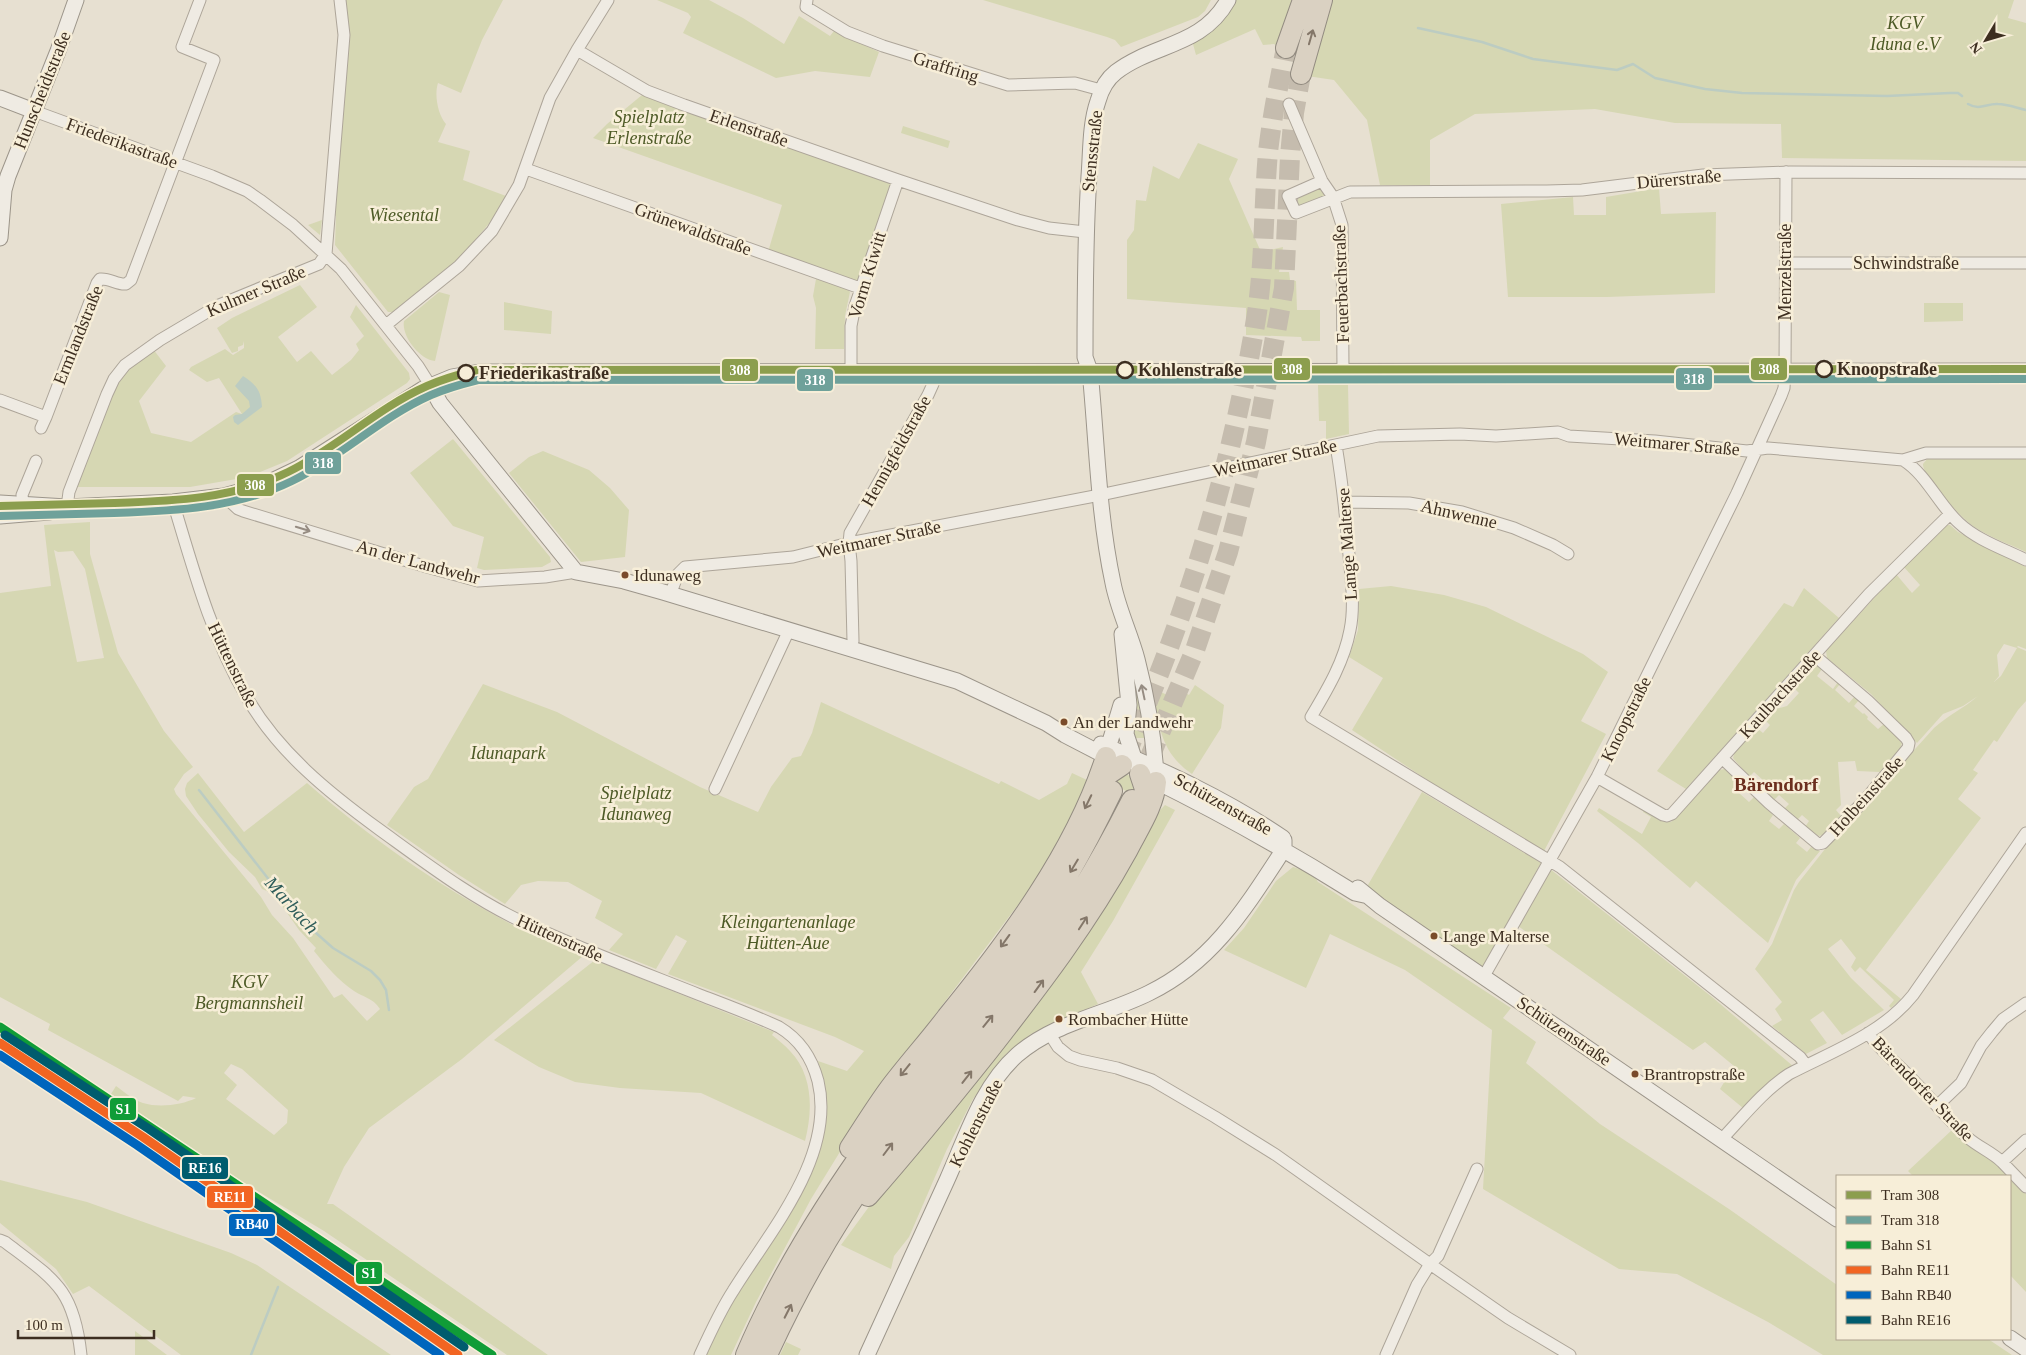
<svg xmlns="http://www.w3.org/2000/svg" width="2026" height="1355" viewBox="0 0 2026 1355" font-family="'Times New Roman',serif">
<rect width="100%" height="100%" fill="#e7e0d1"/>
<path fill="#d6d7b3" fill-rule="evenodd" d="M345 0H503L482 40 461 93 438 83C434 95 438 115 446 124L438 142 470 151 463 180 506 196 492 220 459 259 395 312H388L335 245 336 216 333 215Z
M657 0H709L743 18 784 44 799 16 830 36 834 31 879 52 870 77 815 71 776 78 683 33 691 17 688 13Z
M983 0H1211L1205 11 1198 17 1121 47 1115 40 1107 37Z
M1234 0H1293L1277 46 1274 44 1263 45 1255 29 1196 55 1193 44C1209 32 1228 20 1234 0Z
M1332 0H2014L2008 18 2026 23V161L1782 158 1781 124 1675 123 1595 109 1475 114 1430 140V185H1380L1367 120 1334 80 1307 76Z
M642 95 892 182 857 282 768 252 782 205 593 138 607 124Z
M903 126 950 141 948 148 901 133Z
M1198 143 1238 159 1229 179 1261 252 1283 247 1279 272H1289L1290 280 1296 281 1297 310H1320V341H1302L1301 337 1246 335V308L1127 299V240L1134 230 1136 200 1146 201 1153 166 1179 179Z
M1322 181 1333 197 1296 213 1288 196Z
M1659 188 1661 214 1716 212 1715 293 1607 297H1508L1501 204 1573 197 1574 215H1606V197Z
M322 220 320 235 308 225Z
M816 279 847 288 850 292 845 316 844 349H815L816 308 813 296Z
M300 285 317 307 278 337 297 362 311 351 332 375 351 360 359 350 356 344 364 336 350 317 356 305 409 373 410 379 407 383 287 461 248 477 190 487H77L117 382 125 371 153 349 166 366 139 401 151 433 191 442 236 412 242 414 219 378 207 382 189 370 191 367 225 349 233 355 244 348V341L243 345 238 347V351L232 353 217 328 232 318Z
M439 292 450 295 435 361C420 360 401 336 404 321Z
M504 302 552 311 551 334 504 330Z
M1924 303H1963V321L1924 322Z
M1318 385H1348L1349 434 1326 439V421H1319Z
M453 439 550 557 551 562 542 567 484 570 477 568 484 537 453 526 410 473Z
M543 451 589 470 610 488 629 510 625 557 581 562 509 473 529 457Z
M1928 458 2026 459V552C2009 544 1989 537 1973 526 1962 519 1922 476 1923 464Z
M90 522V554L118 653 164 731 193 767 184 774 174 789 176 794 261 897 272 915 293 938 334 998 342 994 367 1021 380 1009C372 997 364 998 354 991 338 980 326 966 314 951L316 948 299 930 274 894 262 889 255 877 229 852 198 814 186 796 185 789 187 783 198 773 244 832 307 783C370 838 440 887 513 925 535 937 560 946 583 956L462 1059 369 1128 344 1167 327 1204H333L548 1355H507L324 1231 249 1186 111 1094 116 1086C124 1092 134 1100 143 1103 159 1108 182 1105 196 1098L183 1096 178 1101 48 1030 50 1024 0 997V593L51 586 44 525ZM54 550 58 552 73 551 85 569 104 658 77 662ZM231 1064 242 1069 288 1110 287 1123 274 1135 226 1099 237 1085 224 1073Z
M1947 525H1950L1958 532 2026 567V649L2018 646 2017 647 2026 651V701L2018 710 1997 742 1994 740 1973 770 1978 773 1958 799 1981 818 1866 970 1901 999 1891 1008 1889 1006 1894 1000 1860 967 1855 972 1851 967 1856 958 1841 939 1828 949 1851 978 1884 1010 1842 1035 1823 1011 1810 1020 1827 1043 1806 1054 1772 1026 1782 1020 1775 1009 1782 1002 1755 969 1772 944 1794 890 1799 882 1825 849 1934 728C1947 716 1964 708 1978 696L1963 706 1943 714 1917 743 1871 694 1827 658 1826 651 1896 574 1912 593 1920 585 1903 566ZM2004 644 2017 648 2001 676 1994 682 1999 676 1997 655Z
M1391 586 1444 595 1486 607 1583 654 1608 672 1581 721 1606 734 1544 851 1450 795 1352 730 1383 678 1349 657 1358 630 1359 589Z
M1804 588 1839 618 1686 789 1657 771 1784 603 1793 607Z
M1131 660 1145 732 1144 738H1129Z
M1815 665 1822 669 1817 676 1833 689 1838 682 1840 684 1835 690 1849 703 1855 696 1859 700 1854 706 1863 714 1864 713 1868 717 1867 719 1878 729 1884 724 1902 743 1900 749 1880 772 1857 771 1855 761 1838 762 1841 805 1836 810 1841 816 1823 835 1819 836 1805 827 1809 821 1802 815 1797 820 1784 809 1789 804 1779 795 1774 800 1759 786 1764 781 1754 772 1749 777 1733 758 1735 751 1757 728 1763 733 1770 725 1764 719 1772 710 1787 706 1799 693 1793 687 1810 668Z
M483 684 557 712 700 787 758 812 771 787 792 758 801 756 812 733 821 702 999 784 1001 781 1039 800 1067 784 1072 773 1087 780 1070 818 1036 881 897 1065 865 1111 811 1199 756 1302 731 1355H705L714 1335 747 1275 814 1166 826 1116V1095L818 1061 847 1071 864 1051 835 1037 668 974 687 941 676 935 656 969 609 950 623 934 595 918 602 901 568 882 538 881 521 885 505 904 459 875 387 825 414 787 428 779Z
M1195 685 1224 705 1221 728 1192 774C1161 753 1159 726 1153 693L1156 695 1161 692 1173 698 1180 689 1189 695Z
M1725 769 1744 787 1739 793 1749 802 1754 797 1773 815 1769 821 1779 829 1784 824 1800 838 1796 843 1807 852 1811 847 1820 851 1796 880 1768 943 1696 881 1690 888 1638 843 1597 811 1599 808 1642 834 1651 817 1643 812 1644 810 1662 821 1671 822 1719 770Z
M1125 774 1131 776 1142 799 1106 781Z
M1422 792 1541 863 1486 962 1482 967H1477L1365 890Z
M1165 805 1175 810 1113 921 1081 972 1098 1004 1031 1034 1006 1054 973 1099 947 1149 909 1237 894 1256 891 1269 841 1245 1156 814Z
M1293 867 1312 873 1318 882 1511 1008 1503 1018 1536 1042 1526 1063 1600 1124 1729 1209 1837 1285V1339H1988L2012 1355H1823L1768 1322 1677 1274 1619 1269 1483 1189 1492 1030 1405 970 1330 934 1306 988 1224 950 1244 928 1276 881Z
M1550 869 1712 997 1794 1067 1743 1108 1720 1089 1734 1066 1705 1042 1693 1050 1518 926Z
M595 960 774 1032 772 1035C778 1040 785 1045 790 1051 813 1075 813 1110 805 1141L701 1093 620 1088 575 1082 539 1067 494 1040Z
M1953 1129 1999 1166 2009 1176H1913L1908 1171Z
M2010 1177 2026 1194V1292L2010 1275Z
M0 1180 87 1202 231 1253 257 1265 391 1355H181L89 1286 73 1294 56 1269 0 1223Z
M135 1331 167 1355H135Z
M786 1342 801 1349 798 1355H780Z"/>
<path fill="#bcccc2" d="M243 376C257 385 261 391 262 407L238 425 234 422 233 417 235 415 242 414 250 407 249 401 235 386Z"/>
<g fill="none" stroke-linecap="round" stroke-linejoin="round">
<path stroke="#bcccc2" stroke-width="2.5" d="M1418 28 1482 42 1533 59 1617 70 1633 64 1655 78 1705 89 1742 93 1887 96 1950 93H1958L1962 96
M1968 104C1980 111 1987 103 1998 104 2007 104 2017 108 2026 110
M199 790 298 917 333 948 371 971 380 980 386 990 389 1010
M251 1355 278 1287"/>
<path stroke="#c5bcae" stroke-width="20" stroke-dasharray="20 10" stroke-linecap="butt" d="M1125 758C1140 719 1158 679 1172 639 1209 538 1237 432 1255 325 1265 268 1263 210 1268 152 1272 117 1279 82 1286 48
M1149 759 1195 650 1228 552 1256 442 1284 288 1290 156 1294 113 1301 74"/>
<g stroke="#ada599" stroke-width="13">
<path id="street" d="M807 0 806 7 847 32 883 46 1008 85 1075 83 1101 90
M577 50 608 0
M1289 104 1322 181 1333 197 1342 225 1343 371
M34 111 212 176 247 191 260 200 293 225 341 269 418 366 430 385
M526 169 860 288
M1322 181 1288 196 1296 213 1350 192 1547 191 1582 190 1703 175 1790 172 2026 173
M1786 263H2026
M386 325 459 266 492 231 519 185 550 98 577 50 647 91 684 105 898 180 1018 220 1049 228 1085 232
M851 371V326L855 306 898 180
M0 400 46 417
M41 428 46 417 97 283 100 279C110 278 117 285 126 284L131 280 214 60 182 47 200 0
M1336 445C1342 481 1346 518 1349 555 1351 579 1355 606 1350 630 1344 662 1327 690 1311 717L1560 867 1800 1057 1806 1065
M1903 460 1926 453H2026
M224 496 238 509 243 511 427 567 478 581 545 577 576 572
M173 502C193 568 211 636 246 696 278 752 329 793 380 830 427 864 474 900 527 924 583 950 642 972 700 995 726 1005 753 1015 779 1027 799 1039 812 1058 818 1081 836 1156 770 1231 733 1291 720 1311 710 1333 700 1355
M1344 502 1409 503 1462 512 1514 528 1553 545 1568 554
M23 503 22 495 36 461
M67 507 69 492 107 394 114 379 125 365 160 340 219 305 319 264 326 254 344 35 340 0
M670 595 678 574 685 567 793 557 849 543 1100 495 1378 436 1460 434 1496 436 1558 432 1569 436 1655 441 1747 451 1768 448 1903 460C1927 475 1938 504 1959 523 1977 540 2004 549 2026 560
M851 649 853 641 851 561 849 543 850 533 928 395 933 384V371
M1722 758 1769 803 1818 844 1823 843 1865 800 1908 748 1909 743 1906 738 1868 701 1815 656
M1597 777 1663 815 1667 816 1672 814 1869 594 1950 514
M715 789 789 630
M1484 976 1597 777 1737 493 1781 396 1784 388 1785 371 1786 172
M1049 1033 1058 1047 1069 1056 1080 1060 1117 1068 1152 1080 1215 1117 1276 1155 1430 1264 1417 1285 1386 1355
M1868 1033C1880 1051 1897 1063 1911 1078 1930 1097 1947 1119 1967 1137 1978 1147 1992 1152 2002 1162L2026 1140
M1937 1106 1961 1083 1981 1046 1992 1032 2003 1019 2026 1003
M1721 1140C1743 1117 1762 1092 1789 1074 1831 1052 1882 1034 1913 995L2026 833
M2002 1162 2026 1187
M1477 1169 1438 1256 1430 1264 1508 1318 1570 1355
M0 1240 5 1242C55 1280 74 1289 81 1355"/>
</g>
<g stroke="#9c958a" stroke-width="17">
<path id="secondary" d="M0 98 34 111
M0 238 4 190 8 176 58 51 76 0
M430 385 440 403 576 572 624 581 663 592 957 681 1046 723 1065 735 1115 761
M0 503 67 507 173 502 224 496 242 491 272 481 299 468 423 389 452 377 480 372 2026 371
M0 516 49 512
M1122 634 1129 705 1126 734 1136 764
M1101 744C1164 771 1226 799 1283 838
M1106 755 1121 705
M1156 775C1154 739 1146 694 1137 659 1130 633 1118 609 1113 583 1098 513 1097 442 1090 371L1085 357C1085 296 1085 236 1089 176 1091 151 1090 124 1098 101 1101 90 1107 79 1116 72 1154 43 1202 47 1228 0
M1149 778C1220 813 1288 851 1355 893L1364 895
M1358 888 1380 906 1837 1219
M2010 1338 2026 1349
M867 1355C894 1297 920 1238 947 1180 966 1138 981 1087 1017 1055 1055 1022 1105 1015 1149 993 1213 962 1246 907 1284 849V840"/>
</g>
<g stroke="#928b80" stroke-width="22">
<path id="highway" d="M1286 48 1303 0
M1301 74 1322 0
M1140 774 1150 804
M1098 781 1122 765
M850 1148C863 1128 876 1107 890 1088 908 1064 929 1041 947 1017 1009 941 1076 851 1106 757
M868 1196C910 1148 950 1099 989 1050 1039 986 1088 922 1127 851 1138 829 1154 806 1156 782
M746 1355C779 1277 825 1204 874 1136 920 1073 973 1015 1019 951 1055 901 1085 847 1112 791
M767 1355C798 1287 835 1223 878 1162 924 1097 977 1037 1025 974 1066 920 1101 861 1132 800"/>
</g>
<use href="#street" stroke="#efebe3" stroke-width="11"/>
<use href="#secondary" stroke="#efebe3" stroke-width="15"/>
<use href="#highway" stroke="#dad1c2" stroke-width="20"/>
<g stroke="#f7eed8" stroke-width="12">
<path id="rail-1" d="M0 1027 492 1355"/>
</g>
<g stroke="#f7eed8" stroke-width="12">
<path id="rail-2" d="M0 1043 143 1137 458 1355"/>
</g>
<g stroke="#f7eed8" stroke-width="12">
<path id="rail-3" d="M0 1055 137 1145 440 1355"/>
</g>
<g stroke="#f7eed8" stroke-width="12">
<path id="rail-4" d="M5 1035 149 1129 464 1347"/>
</g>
<use href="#rail-1" stroke="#109c37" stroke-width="9"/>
<use href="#rail-2" stroke="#f26522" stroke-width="9"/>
<use href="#rail-3" stroke="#0065bd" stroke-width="9"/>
<use href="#rail-4" stroke="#005c6e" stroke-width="9"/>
<g stroke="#f7eed8" stroke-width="11">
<path id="tram-1" d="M0 506C38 505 76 504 114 503 173 501 234 499 288 472 337 448 377 408 427 386 443 379 460 374 477 370L2026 369"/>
</g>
<g stroke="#f7eed8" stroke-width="11">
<path id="tram-2" d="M0 516C38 515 76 514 114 513 175 511 237 508 292 481 341 457 381 417 431 395 447 388 462 384 478 380L2026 379"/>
</g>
<use href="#tram-1" stroke="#8c9e4e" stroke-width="8"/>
<use href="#tram-2" stroke="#6fa19a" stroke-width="8"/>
</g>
<defs><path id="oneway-shaft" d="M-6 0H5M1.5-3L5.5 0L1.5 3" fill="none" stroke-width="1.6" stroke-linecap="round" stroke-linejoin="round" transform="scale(1.25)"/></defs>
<g stroke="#847769">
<use href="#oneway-shaft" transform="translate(1311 37) rotate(-74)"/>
<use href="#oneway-shaft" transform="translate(1088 802) rotate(116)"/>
<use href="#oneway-shaft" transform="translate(1074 866) rotate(121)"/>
<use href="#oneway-shaft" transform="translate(1083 923) rotate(-57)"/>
<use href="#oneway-shaft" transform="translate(1005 941) rotate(126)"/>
<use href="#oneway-shaft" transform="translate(1039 986) rotate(-54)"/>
<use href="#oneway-shaft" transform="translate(988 1021) rotate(-51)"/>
<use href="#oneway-shaft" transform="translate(905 1070) rotate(129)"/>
<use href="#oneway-shaft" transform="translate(967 1077) rotate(-52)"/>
<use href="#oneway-shaft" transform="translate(888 1149) rotate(-53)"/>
<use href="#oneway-shaft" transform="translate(788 1311) rotate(-63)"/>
</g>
<g stroke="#968c82">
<use href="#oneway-shaft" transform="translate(303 529) rotate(17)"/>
<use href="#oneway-shaft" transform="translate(1143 692) rotate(-102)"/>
</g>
<g fill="#f7eed8" stroke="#3d2e20" stroke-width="2.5">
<circle cx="1824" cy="369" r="8"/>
<circle cx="1125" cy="370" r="8"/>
<circle cx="466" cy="373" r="8"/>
</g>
<g fill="#7a4b2a" stroke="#f7eed8" stroke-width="2">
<circle cx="625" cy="575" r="4.5"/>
<circle cx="1064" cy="722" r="4.5"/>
<circle cx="1434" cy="936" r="4.5"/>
<circle cx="1059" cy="1019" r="4.5"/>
<circle cx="1635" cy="1074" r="4.5"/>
</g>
<g text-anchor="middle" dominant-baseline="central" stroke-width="5" stroke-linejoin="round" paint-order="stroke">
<g font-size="17" fill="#3d2e20" stroke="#f7eed8" text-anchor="start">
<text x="634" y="575">Idunaweg</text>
<text x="1073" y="722">An der Landwehr</text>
<text x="1443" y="936">Lange Malterse</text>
<text x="1068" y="1019">Rombacher Hütte</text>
<text x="1644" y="1074">Brantropstraße</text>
</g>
<g font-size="18" font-style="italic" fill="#4d5a26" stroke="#f7eed8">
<text x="1905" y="23">KGV<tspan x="1905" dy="21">Iduna e.V</tspan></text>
<text x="649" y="117">Spielplatz<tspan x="649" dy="21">Erlenstraße</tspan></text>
<text x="404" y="215">Wiesental</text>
<text x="508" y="753">Idunapark</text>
<text x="636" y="793">Spielplatz<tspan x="636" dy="21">Idunaweg</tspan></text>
<text x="788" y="922">Kleingartenanlage<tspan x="788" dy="21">Hütten-Aue</tspan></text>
<text x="249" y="982">KGV<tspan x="249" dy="21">Bergmannsheil</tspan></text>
</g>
<g font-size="18" fill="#3d2e20" stroke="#f7eed8">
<text transform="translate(946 67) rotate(17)">Graffring</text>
<text transform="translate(42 90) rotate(-68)">Hunscheidtstraße</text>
<text transform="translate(749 128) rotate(19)">Erlenstraße</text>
<text transform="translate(122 143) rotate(20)">Friederikastraße</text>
<text transform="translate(1092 151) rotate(-84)">Stensstraße</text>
<text transform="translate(1679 179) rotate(-5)">Dürerstraße</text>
<text transform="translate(693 229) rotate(20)">Grünewaldstraße</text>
<text x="1906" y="263">Schwindstraße</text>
<text transform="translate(1785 272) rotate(-90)">Menzelstraße</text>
<text transform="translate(867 275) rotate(-73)">Vorm Kiwitt</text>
<text transform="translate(1341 284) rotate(-92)">Feuerbachstraße</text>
<text transform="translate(256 291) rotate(-23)">Kulmer Straße</text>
<text transform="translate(78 335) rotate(-68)">Ermlandstraße</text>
<text transform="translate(1677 444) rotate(5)">Weitmarer Straße</text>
<text transform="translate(896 451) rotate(-61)">Hennigfeldstraße</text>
<text transform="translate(1275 458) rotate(-12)">Weitmarer Straße</text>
<text transform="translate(1459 514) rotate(13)">Ahnwenne</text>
<text transform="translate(879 539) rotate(-12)">Weitmarer Straße</text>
<text transform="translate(1347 544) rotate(-94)">Lange Malterse</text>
<text transform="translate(418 562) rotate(15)">An der Landwehr</text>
<text transform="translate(233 665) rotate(64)">Hüttenstraße</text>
<text transform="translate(1780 694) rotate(-48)">Kaulbachstraße</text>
<text transform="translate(1626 719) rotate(-64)">Knoopstraße</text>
<text transform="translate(1866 796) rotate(-48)">Holbeinstraße</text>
<text transform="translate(1223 804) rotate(29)">Schützenstraße</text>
<text transform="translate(560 938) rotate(24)">Hüttenstraße</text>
<text transform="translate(1564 1031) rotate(34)">Schützenstraße</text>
<text transform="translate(1923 1089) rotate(46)">Bärendorfer Straße</text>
<text transform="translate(976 1123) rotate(-63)">Kohlenstraße</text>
</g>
<g font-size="18" font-weight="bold" fill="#3d2e20" stroke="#f7eed8" text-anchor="start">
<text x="1837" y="369">Knoopstraße</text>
<text x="1138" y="370">Kohlenstraße</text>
<text x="479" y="373">Friederikastraße</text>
</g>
<g font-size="19" font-weight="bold" fill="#6b2e1e" stroke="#f7eed8">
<text x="1776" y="784">Bärendorf</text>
</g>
<g font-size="19" font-style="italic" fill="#2f5d5a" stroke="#f7eed8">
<text transform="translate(292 905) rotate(48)">Marbach</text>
</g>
</g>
<g stroke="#f7eed8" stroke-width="2">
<rect x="1750" y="357" width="38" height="24" rx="5" fill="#8c9e4e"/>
<rect x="1273" y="357" width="38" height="24" rx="5" fill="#8c9e4e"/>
<rect x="721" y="358" width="38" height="24" rx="5" fill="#8c9e4e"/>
<rect x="1675" y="367" width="38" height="24" rx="5" fill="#6fa19a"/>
<rect x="796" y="368" width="38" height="24" rx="5" fill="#6fa19a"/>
<rect x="304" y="451" width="38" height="24" rx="5" fill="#6fa19a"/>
<rect x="236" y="473" width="39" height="24" rx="5" fill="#8c9e4e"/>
<rect x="109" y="1097" width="28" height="24" rx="5" fill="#109c37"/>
<rect x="181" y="1156" width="48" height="24" rx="5" fill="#005c6e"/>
<rect x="206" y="1185" width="48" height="24" rx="5" fill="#f26522"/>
<rect x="228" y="1213" width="48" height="24" rx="5" fill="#0065bd"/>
<rect x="355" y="1261" width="28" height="24" rx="5" fill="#109c37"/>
</g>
<g font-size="14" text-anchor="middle" font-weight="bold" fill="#fff">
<text x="1769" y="374">308</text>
<text x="1292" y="374">308</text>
<text x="740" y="375">308</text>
<text x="1694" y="384">318</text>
<text x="815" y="385">318</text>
<text x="323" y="468">318</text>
<text x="255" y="490">308</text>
<text x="123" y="1114">S1</text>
<text x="205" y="1173">RE16</text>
<text x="230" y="1202">RE11</text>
<text x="252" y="1229">RB40</text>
<text x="369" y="1278">S1</text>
</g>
<rect x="1836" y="1175" width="175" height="165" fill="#f7eed8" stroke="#ada18e"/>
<rect x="1846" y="1191" width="25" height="8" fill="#8c9e4e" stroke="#ada18e"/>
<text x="1881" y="1200" font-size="15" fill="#3d2e20">Tram 308</text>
<rect x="1846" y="1216" width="25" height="8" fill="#6fa19a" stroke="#ada18e"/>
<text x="1881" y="1225" font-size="15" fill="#3d2e20">Tram 318</text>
<rect x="1846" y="1241" width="25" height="8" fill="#109c37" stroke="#ada18e"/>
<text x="1881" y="1250" font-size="15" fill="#3d2e20">Bahn S1</text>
<rect x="1846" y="1266" width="25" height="8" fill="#f26522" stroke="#ada18e"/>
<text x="1881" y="1275" font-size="15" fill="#3d2e20">Bahn RE11</text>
<rect x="1846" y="1291" width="25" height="8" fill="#0065bd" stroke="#ada18e"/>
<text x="1881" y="1300" font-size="15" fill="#3d2e20">Bahn RB40</text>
<rect x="1846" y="1316" width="25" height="8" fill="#005c6e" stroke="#ada18e"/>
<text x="1881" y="1325" font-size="15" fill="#3d2e20">Bahn RE16</text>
<g transform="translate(1986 40) rotate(232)" stroke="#f7eed8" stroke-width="4" paint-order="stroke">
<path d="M0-4L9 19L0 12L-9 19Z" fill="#3d2e20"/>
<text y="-8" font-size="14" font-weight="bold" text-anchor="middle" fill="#3d2e20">N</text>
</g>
<path d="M18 1330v8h136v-8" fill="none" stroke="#3d2e20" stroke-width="2.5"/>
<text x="25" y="1330" font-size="15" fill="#3d2e20" stroke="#f7eed8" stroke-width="4" paint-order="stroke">100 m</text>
</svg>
